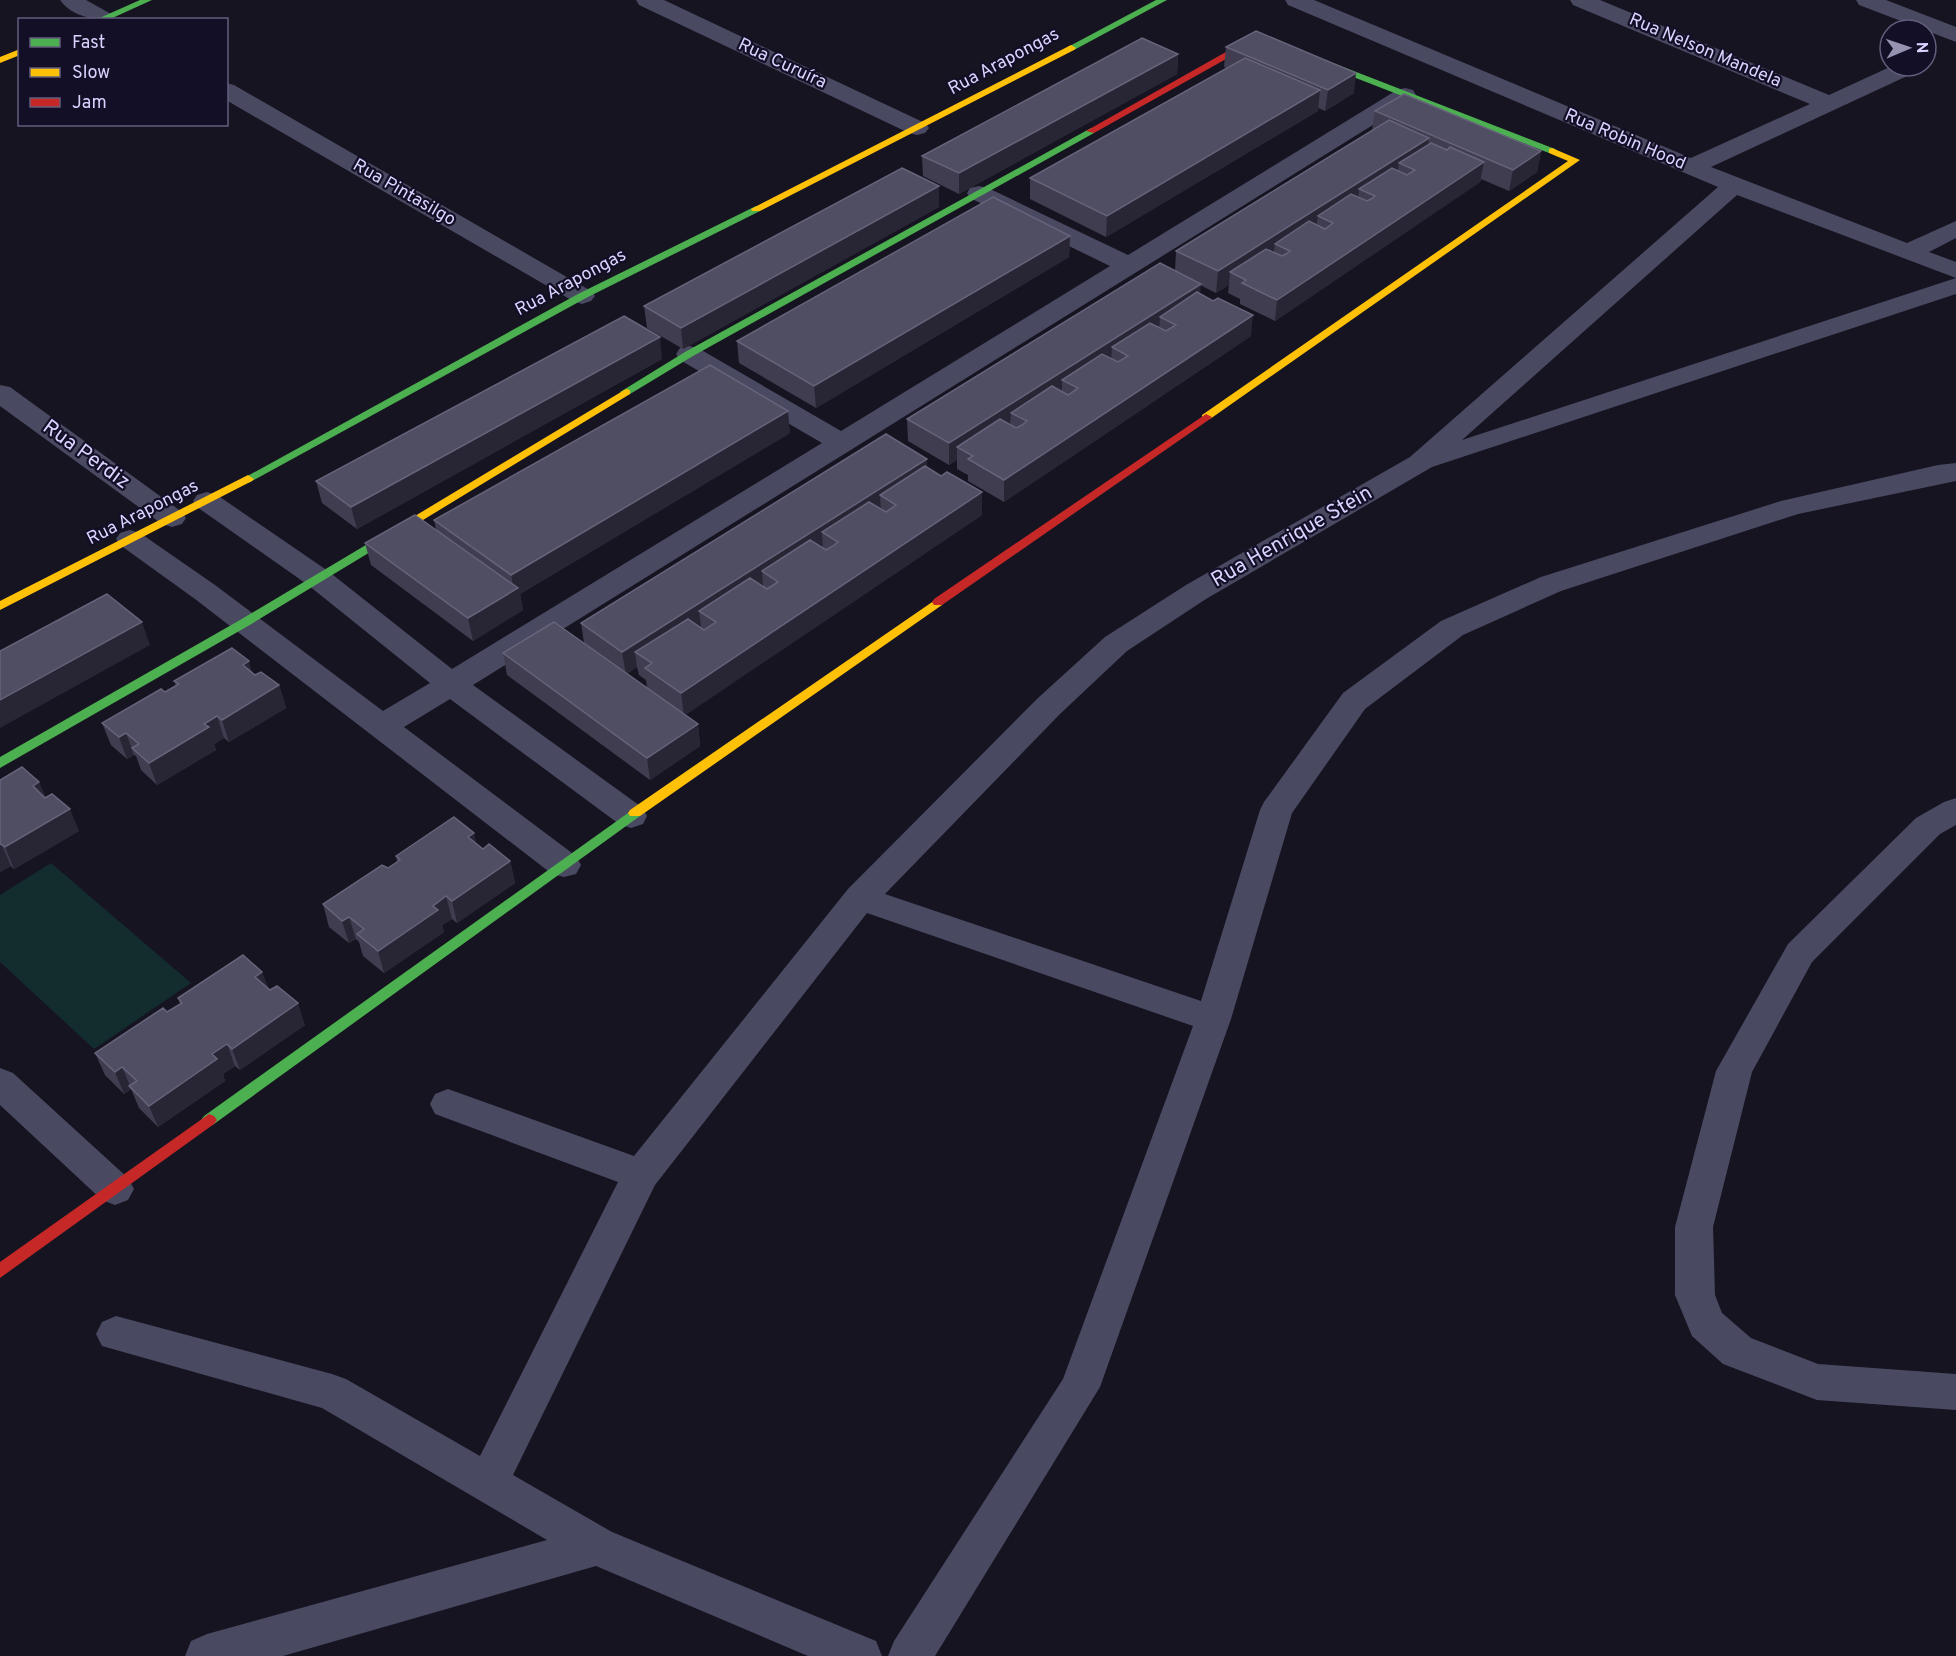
<svg xmlns="http://www.w3.org/2000/svg" width="1956" height="1656" viewBox="0 0 1956 1656" font-family="Overpass,sans-serif">
<rect width="100%" height="100%" fill="#161421"/>
<path fill="#132c2d" d="M51 863 191 983 94 1049 0 962V895Z"/>
<g fill="none" stroke-linecap="round" stroke-linejoin="round">
<path fill="#4a4962" fill-rule="evenodd" d="M60 0H86L113 15 115 20C96 20 73 18 60 0Z
M636 0H664L925 123 929 128 925 133 917 135 909 133 639 5Z
M1285 0H1314L1691 158 1810 104 1573 5 1570 0H1600L1829 95 1892 66H1921L1918 71 1711 167 1907 243 1956 221V238L1929 252 1956 262V294L1432 467 1206 599 1127 651 1060 714 885 894 1201 1001 1260 810 1264 802 1343 693 1441 621 1541 577 1781 501 1938 465 1956 463V481L1798 514 1561 591 1463 635 1365 709 1292 813 1231 1019 1100 1387 935 1656H888L894 1641 1063 1379 1193 1026 867 913 655 1185 513 1475 612 1532 876 1641 882 1656H808L596 1566 283 1656H185L191 1641 207 1634 547 1540 322 1408 102 1346 96 1334 102 1322 116 1316 332 1374 346 1379 480 1456 618 1182 435 1114 430 1104 435 1094 448 1089 634 1156 848 889 1038 698 1105 637 1186 585 1410 457 1718 187 1288 5ZM1737 195 1956 278 1462 440Z
M1856 0H1886L1956 27V42L1859 5Z
M226 83 234 85 591 291 595 296 591 301 582 304 573 301 226 100Z
M1405 88 1413 90 1416 95 1413 100 473 685 643 808 647 816 643 824 631 828 619 824 450 699 404 727 576 856 581 865 576 874 564 877 552 874 195 599 120 545 116 539 120 533 130 530 140 533 215 585 383 711 430 683 308 585 197 507 193 501 197 495 207 492 217 495 328 571 452 669 822 443 680 360 676 354 680 348 689 346 698 348 841 431 1110 266 970 198 967 193 970 188 979 186 988 188 1128 255 1397 90Z
M0 385 10 387 182 512 186 518 182 524 172 527 162 524 0 406Z
M1956 798V825L1940 834 1812 962 1752 1072 1713 1227 1715 1295 1722 1313 1751 1338 1818 1364 1956 1374V1410L1817 1400 1723 1364 1692 1336 1675 1295V1227L1716 1071 1788 944 1916 818 1944 802Z
M0 1068 13 1073 128 1178 134 1189 128 1200 115 1205 102 1200 0 1105Z"/>
<path fill="#4caf50" fill-rule="evenodd" d="M140 0H152L108 20H95Z
M1156 0H1167L1074 50 1066 48Z
M1315 56 1555 149 1557 151 1549 153 1312 61 1310 59Z
M1091 128 1096 131 1094 133 693 356 630 394 626 395 620 392 685 352Z
M756 206 760 207V211L586 298 252 481 248 483 242 479 578 294Z
M396 527 400 528 402 531 400 534 248 626 0 768V757L240 620Z
M635 808 640 810 642 813 640 816 214 1124 209 1126 204 1124 201 1120 204 1116Z"/>
<path fill="#ffc107" fill-rule="evenodd" d="M1071 45 1076 48 1074 50 760 211H752L751 209Z
M20 49V55L0 63V57Z
M1552 148 1580 160 1210 419H1202V415L1568 161 1549 153V149Z
M626 389 630 390V394L400 534 396 535 390 531Z
M248 475 254 479 252 481 0 610V601Z
M938 598 944 602 942 605 640 816H630L628 813 630 810Z"/>
<path fill="#c62828" fill-rule="evenodd" d="M1256 35H1262L1268 39 1264 42 1260 40 1094 133 1086 131Z
M1206 414 1212 417 1210 419 942 605H934L932 602 934 599Z
M209 1114 214 1116 217 1120 214 1124 0 1278V1262Z"/>
</g>
<path fill="#403d50" fill-rule="evenodd" d="M1226 47 1354 93 1325 111 1318 108V111L1106 237 1030 199V178L1226 68 1224 67Z
M1178 54 1177 74 959 194 923 176 922 156Z
M1375 111 1541 151 1537 172 1509 191 1481 179 1480 182 1275 321 1240 304V299L1228 293 1229 285 1216 293 1200 285V294L1251 336 1004 502 968 481V475L957 469V460L949 465 908 441 907 419 1175 271 1176 251 1372 130Z
M939 207 683 349 647 328 644 306Z
M1070 236 1069 257 816 408 739 363 737 341Z
M662 359 357 529 322 503 316 481Z
M790 433 520 594 523 610 473 641 371 565 365 543 436 530 434 520Z
M927 459V467L982 515 685 715 698 724 700 746 650 780 507 675 503 653 584 643 581 623ZM637 667 639 675 646 680 647 688 627 674Z
M252 672 255 675 279 685 286 708 229 742 224 738 214 744 216 750 157 785 141 770 136 756 134 755 127 759 111 745 102 723 165 692 176 686 174 681Z
M0 780 46 797 79 831 14 869 11 866 0 872Z
M477 844 483 849 510 861 515 883 457 923 452 919 442 925 444 932 384 973 363 956 359 942 356 939 349 943 329 927 323 904 388 868 397 862 396 856Z
M262 972 268 988 305 1025 240 1070 235 1066 223 1074 225 1081 158 1127 139 1108 131 1089 124 1094 105 1075 95 1053 167 1012 180 1004 178 998Z"/>
<path fill="#282635" d="M1178 54 1177 74 959 194V173Z
M1356 73 1354 93 1325 111 1328 90Z
M1320 90 1318 111 1106 237 1107 216Z
M1429 138 1426 158 1399 163 1397 177 1359 189 1358 202 1318 216 1316 229 1275 244 1273 256 1230 272 1229 285 1216 293 1218 271Z
M1541 151 1537 172 1509 191 1513 170Z
M1484 162 1480 182 1275 321 1277 300Z
M939 186V207L683 349 681 328Z
M1070 236 1069 257 816 408 814 386Z
M1201 284 1199 305 1160 317 1159 331 1112 347 1111 362 1062 380V393L1011 413 1010 426 957 447V460L949 465V443Z
M1253 315 1251 336 1004 502V480Z
M660 337 662 359 357 529 351 507Z
M788 411 790 433 520 594 523 610 473 641 468 618 514 590 511 575Z
M927 459 928 481 880 495 881 511 822 532 823 548 762 571 763 586 712 619 699 611 701 626 647 661 635 652 637 667 626 675 622 652Z
M982 492V515L684 716 681 693Z
M142 622 150 645 0 728V700Z
M249 661 255 684 243 665Z
M279 685 286 708 229 742 222 720Z
M217 716 224 738 214 744 216 750 157 785 149 763 204 724Z
M698 724 700 746 650 780 647 758Z
M126 733 134 755 127 759 119 737Z
M39 782 49 804 33 786Z
M70 809 79 831 14 869 5 847Z
M474 833 479 855 468 837Z
M1 843 11 866 0 872V844Z
M510 861 515 883 457 923 452 901Z
M446 896 452 919 442 925 444 932 384 973 378 951 433 906Z
M349 917 356 939 349 943 342 921Z
M262 972 270 994 255 977Z
M298 1003 305 1025 240 1070 232 1049Z
M227 1044 235 1066 223 1074 225 1081 158 1127 149 1106 212 1054Z
M122 1067 131 1088 129 1086 131 1089 124 1094 115 1072Z"/>
<path fill="#504e63" stroke="#66637b" stroke-width="1.5" d="M1256 31 1356 73 1328 90 1226 47Z
M1142 38 1178 54 959 173 922 156Z
M1245 58 1320 90 1107 216 1030 178Z
M1404 94 1541 151 1513 170 1375 111Z
M1389 120 1429 138 1218 271 1176 251Z
M1431 143 1447 150 1450 147 1484 162 1277 300 1242 283 1246 280 1230 272 1266 249 1282 256 1286 254 1290 251 1275 244 1309 221 1325 229 1333 223 1318 216 1351 194 1367 201 1371 199 1375 196 1359 189 1392 168 1407 175 1415 170 1399 163Z
M902 168 939 186 681 328 644 306Z
M993 197 1070 236 814 386 737 341Z
M1160 263 1201 284 949 443 907 419Z
M1197 292 1213 301 1218 298 1253 315 1004 480 968 459 973 456 957 447 1000 419 1016 428 1022 425 1027 421 1011 413 1052 386 1068 395 1078 388 1062 380 1102 354 1118 362 1128 356 1112 347 1150 323 1166 331 1176 325 1160 317Z
M624 316 660 337 351 507 316 481Z
M710 365 788 411 511 575 434 520Z
M886 434 927 459 622 652 581 623Z
M925 466 941 476 947 472 982 492 681 693 645 668 652 663 635 652 688 619 704 630 716 622 699 611 750 578 767 589 778 582 762 571 810 540 826 550 833 546 838 542 822 532 869 502 886 512 896 505 880 495Z
M415 515 518 588 468 618 365 543Z
M107 594 142 622 0 700V651Z
M554 622 698 724 647 758 503 653Z
M232 648 249 661 243 665 255 675 261 672 279 685 222 720 217 716 204 724 209 727 149 763 132 748 139 744 126 733 119 737 102 723 161 689 165 692 179 684 174 681Z
M22 767 39 782 33 786 45 798 52 794 70 809 5 847 0 844V780Z
M454 817 474 833 468 837 483 849 489 844 510 861 452 901 446 896 433 906 438 910 378 951 357 934 364 929 349 917 342 921 323 904 382 865 388 868 400 860 396 856Z
M243 955 262 972 255 977 270 990 277 986 298 1003 232 1049 227 1044 212 1054 217 1059 149 1106 129 1086 137 1081 122 1067 115 1072 95 1053 163 1008 167 1012 182 1003 178 998Z"/>
<g text-anchor="middle" dominant-baseline="central" stroke-width="4.5" stroke-linejoin="round" paint-order="stroke">
<g font-size="18" fill="#d9d4ff" stroke="#130f26">
<text transform="translate(1705 51) rotate(23)">Rua Nelson Mandela</text>
<text transform="translate(1004 62) rotate(-28)">Rua Arapongas</text>
<text transform="translate(782 64) rotate(25)">Rua Curuíra</text>
<text transform="translate(1625 140) rotate(23)">Rua Robin Hood</text>
<text transform="translate(404 193) rotate(30)">Rua Pintasilgo</text>
<text transform="translate(571 283) rotate(-28)">Rua Arapongas</text>
<text transform="translate(143 513) rotate(-27)">Rua Arapongas</text>
</g>
<g font-size="21" fill="#d9d4ff" stroke="#130f26">
<text transform="translate(86 455) rotate(36)">Rua Perdiz</text>
<text transform="translate(1292 537) rotate(-30)">Rua Henrique Stein</text>
</g>
</g>
<rect x="18" y="18" width="210" height="108" fill="#130f26" stroke="#625e7d" stroke-width="1.5"/>
<rect x="30" y="38" width="30" height="9" fill="#4caf50" stroke="#625e7d" stroke-width="1.5"/>
<text x="72" y="48" font-size="18" fill="#d9d4ff">Fast</text>
<rect x="30" y="68" width="30" height="9" fill="#ffc107" stroke="#625e7d" stroke-width="1.5"/>
<text x="72" y="78" font-size="18" fill="#d9d4ff">Slow</text>
<rect x="30" y="98" width="30" height="9" fill="#c62828" stroke="#625e7d" stroke-width="1.5"/>
<text x="72" y="108" font-size="18" fill="#d9d4ff">Jam</text>
<g transform="translate(1908 48) rotate(88)"><circle r="28" fill="#130f26" stroke="#625e7d" stroke-width="1.5"/>
<path d="M0-4.5L10 22L0 15L-10 22Z" fill="#9591b1"/>
<text y="-9" font-size="16" font-weight="bold" text-anchor="middle" fill="#d9d4ff">N</text>
</g>
</svg>
